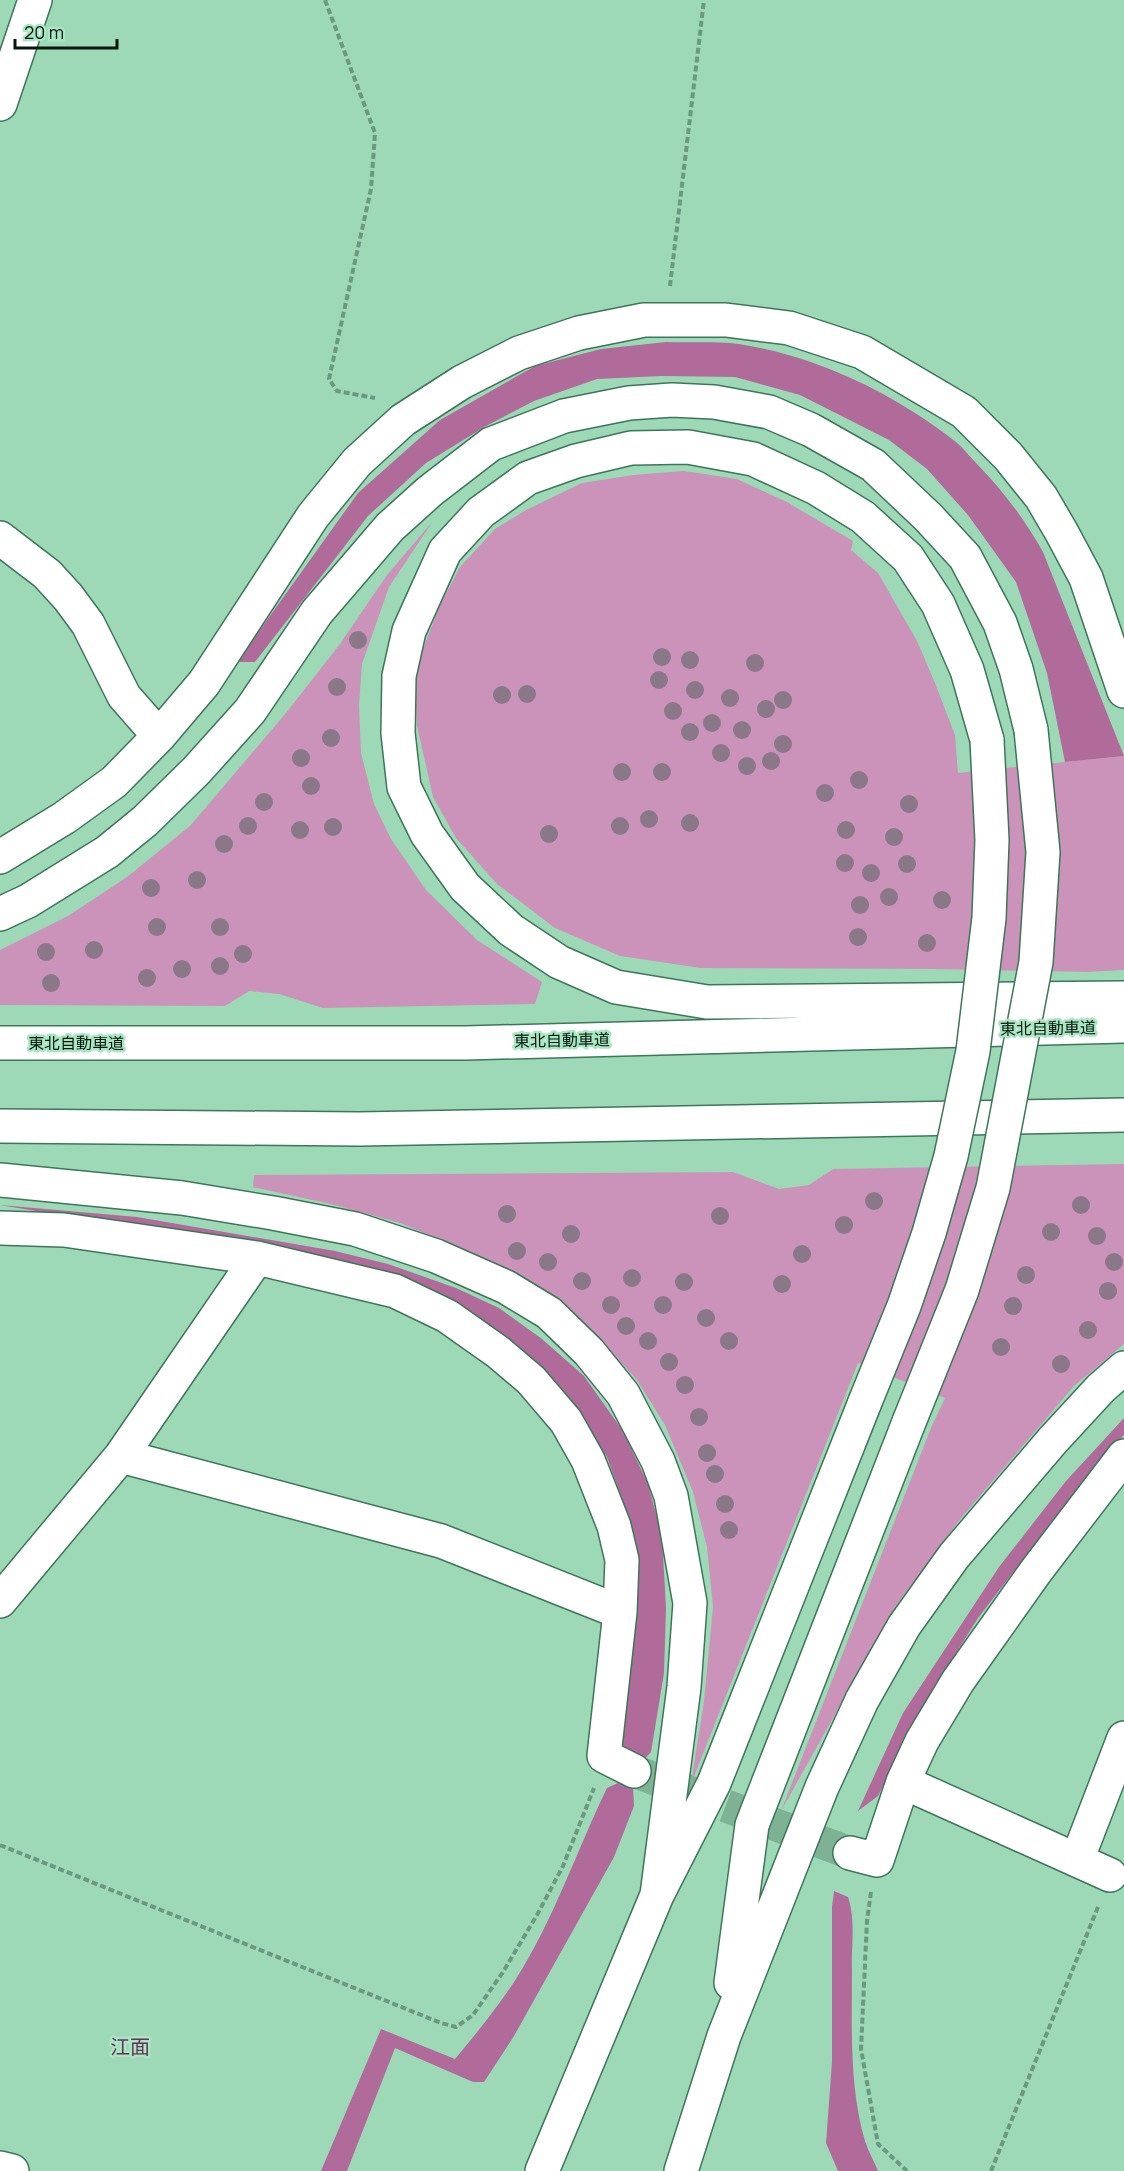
<svg xmlns="http://www.w3.org/2000/svg" width="1124" height="2171" viewBox="0 0 1124 2171" font-family="Manrope,'Noto Sans JP',sans-serif">
<rect width="100%" height="100%" fill="#9dd9b7"/>
<path fill="#cb93b9" d="M684 471 737 479 787 502 853 541 851 550 878 573 917 641 935 683 955 735 958 773 1124 756V970L1087 972 934 969 701 968 620 956 555 928 497 884 456 838 433 797 417 726 415 679 422 651 441 603 460 567 495 529 526 510 582 483 633 475Z
M433 521 389 587 362 664 359 705 361 753 374 804 391 839 426 890 477 940 542 982 535 1004 323 1008 279 994 249 991 225 1006 0 1005V950L68 916 127 877 190 826 286 713 340 644 387 575Z
M1124 1164V1344L1074 1386 961 1518 897 1604 781 1811 931 1428 945 1398 858 1363 691 1784 704 1701 713 1607 707 1547 693 1492 665 1425 637 1380 589 1328 533 1287 472 1253 400 1223 335 1205 253 1187 254 1175 733 1172 779 1189 809 1185 833 1169Z"/>
<path fill="#b06b9b" d="M666 342C690 343 715 341 739 344 817 356 895 394 956 442 964 449 971 458 978 465 1004 492 1025 520 1043 552L1124 756 1065 762 1047 673 1016 582 968 515 927 469 889 440 800 395 735 377 662 376 597 379 534 401 486 426 426 463 368 516 255 662H237L358 493 440 420 535 366 601 349Z
M0 1205 137 1217 335 1251 388 1264 456 1288 499 1308 542 1339 584 1376 623 1431 648 1484 662 1536 666 1608 664 1673 651 1752 639 1765 621 1748 637 1611 633 1529 621 1496 607 1457 586 1425 462 1316 143 1229Z
M1124 1418V1435L1087 1476 978 1618 929 1696 878 1796 858 1811 903 1713 999 1567 1066 1481Z
M618 1783 633 1787 634 1806 614 1857 514 2036 484 2082H473L395 2048 347 2171H321L381 2029 455 2059C476 2034 496 2009 514 1982 553 1922 576 1852 607 1788Z
M834 1891 848 1897C856 1922 851 1944 852 1970 852 2026 849 2087 865 2141 868 2151 874 2161 878 2171H838L826 2143 832 2062V1907Z"/>
<g fill="none" stroke-linecap="round" stroke-linejoin="round">
<path stroke="#7eb295" stroke-width="33" stroke-dasharray="33 16" stroke-linecap="butt" d="M634 1771 850 1853"/>
<g stroke="#3d7658" stroke-width="36">
<path id="minor" d="M0 104 35 0
M0 538 47 574 68 597 88 624 124 696 159 736
M0 857 64 818 114 782 159 736 204 683 313 516 357 462 403 420 462 382 519 353 579 333 644 320H726L789 328 862 352 964 412 1008 456 1041 497 1062 533 1086 578 1124 691
M0 1228 64 1230 257 1258 395 1291 447 1316 498 1352 531 1380 566 1421 588 1460 614 1526 622 1560 620 1612 604 1756 634 1771
M121 1456 441 1541 620 1612
M0 1601 121 1456 257 1258
M903 1782 1110 1875
M850 1853 877 1860 903 1782 922 1741 958 1681 1036 1571 1124 1456
M1077 1860 1124 1738
M0 2168 12 2171"/>
</g>
<g stroke="#3d7658" stroke-width="36">
<path id="highway" d="M987 740 967 670 938 604 908 558 863 517 816 488 753 459 688 447 631 448 576 461 528 478 481 512 445 551 409 631 399 676 398 733 404 787 427 834 465 887 511 930 559 962 616 987 707 1002 1124 998
M0 914 28 901 107 852 145 821 196 771 250 711 317 612 390 527 430 491 491 444 564 416 629 403 672 400 714 402 769 412 811 430 873 465 928 517 965 557 1000 623 1016 669 1031 730
M0 1043H466L1124 1026
M0 1126 359 1129 1124 1115
M0 1180 182 1198 273 1213 355 1229 436 1256 506 1287 549 1313 589 1352 623 1394 658 1461 671 1496 690 1603 684 1687 657 1895
M731 1983 752 1825 909 1422
M542 2171 657 1895 714 1783 865 1402
M681 2171 724 2036 822 1787 862 1700 904 1626 954 1556 1053 1440 1101 1388 1124 1368"/>
</g>
<path stroke="#6a997f" stroke-width="4" stroke-dasharray="6 3" stroke-linecap="butt" d="M325 0 375 133 371 189 329 379 337 391 375 398
M670 286 704 0
M0 1845 441 2023 456 2027 473 2015 503 1972 537 1915 563 1866 594 1788
M871 1892 867 1921 861 2049 878 2144 907 2171
M991 2171 1098 1907"/>
<use href="#minor" stroke="#fff" stroke-width="33"/>
<use href="#highway" stroke="#fff" stroke-width="33"/>
<g stroke="#3d7658" stroke-width="36" stroke-linecap="butt">
<path id="highway-bridge" d="M865 1402 904 1306 929 1233 951 1156 973 1051 989 918 992 840 987 740
M909 1422 962 1290 993 1188 1036 962 1043 852 1031 730"/>
</g>
<use href="#highway-bridge" stroke="#fff" stroke-width="33"/>
</g>
<g fill="#8a788a">
<circle cx="358" cy="640" r="9"/>
<circle cx="662" cy="657" r="9"/>
<circle cx="690" cy="660" r="9"/>
<circle cx="755" cy="663" r="9"/>
<circle cx="659" cy="680" r="9"/>
<circle cx="337" cy="687" r="9"/>
<circle cx="695" cy="690" r="9"/>
<circle cx="527" cy="694" r="9"/>
<circle cx="502" cy="695" r="9"/>
<circle cx="730" cy="698" r="9"/>
<circle cx="783" cy="700" r="9"/>
<circle cx="766" cy="709" r="9"/>
<circle cx="673" cy="711" r="9"/>
<circle cx="712" cy="723" r="9"/>
<circle cx="742" cy="730" r="9"/>
<circle cx="690" cy="732" r="9"/>
<circle cx="331" cy="738" r="9"/>
<circle cx="783" cy="744" r="9"/>
<circle cx="721" cy="753" r="9"/>
<circle cx="301" cy="758" r="9"/>
<circle cx="771" cy="761" r="9"/>
<circle cx="747" cy="766" r="9"/>
<circle cx="622" cy="772" r="9"/>
<circle cx="662" cy="772" r="9"/>
<circle cx="859" cy="780" r="9"/>
<circle cx="311" cy="786" r="9"/>
<circle cx="825" cy="793" r="9"/>
<circle cx="264" cy="802" r="9"/>
<circle cx="909" cy="804" r="9"/>
<circle cx="649" cy="819" r="9"/>
<circle cx="690" cy="823" r="9"/>
<circle cx="248" cy="826" r="9"/>
<circle cx="620" cy="826" r="9"/>
<circle cx="333" cy="827" r="9"/>
<circle cx="300" cy="830" r="9"/>
<circle cx="846" cy="830" r="9"/>
<circle cx="549" cy="834" r="9"/>
<circle cx="894" cy="837" r="9"/>
<circle cx="224" cy="844" r="9"/>
<circle cx="845" cy="863" r="9"/>
<circle cx="907" cy="864" r="9"/>
<circle cx="871" cy="873" r="9"/>
<circle cx="197" cy="880" r="9"/>
<circle cx="151" cy="888" r="9"/>
<circle cx="889" cy="897" r="9"/>
<circle cx="942" cy="900" r="9"/>
<circle cx="860" cy="905" r="9"/>
<circle cx="157" cy="927" r="9"/>
<circle cx="220" cy="927" r="9"/>
<circle cx="858" cy="937" r="9"/>
<circle cx="927" cy="943" r="9"/>
<circle cx="94" cy="950" r="9"/>
<circle cx="46" cy="952" r="9"/>
<circle cx="243" cy="954" r="9"/>
<circle cx="220" cy="966" r="9"/>
<circle cx="182" cy="969" r="9"/>
<circle cx="147" cy="978" r="9"/>
<circle cx="51" cy="983" r="9"/>
<circle cx="874" cy="1201" r="9"/>
<circle cx="1081" cy="1205" r="9"/>
<circle cx="507" cy="1214" r="9"/>
<circle cx="720" cy="1216" r="9"/>
<circle cx="844" cy="1225" r="9"/>
<circle cx="1051" cy="1232" r="9"/>
<circle cx="571" cy="1234" r="9"/>
<circle cx="1097" cy="1236" r="9"/>
<circle cx="517" cy="1251" r="9"/>
<circle cx="802" cy="1254" r="9"/>
<circle cx="548" cy="1262" r="9"/>
<circle cx="1114" cy="1262" r="9"/>
<circle cx="1026" cy="1275" r="9"/>
<circle cx="632" cy="1278" r="9"/>
<circle cx="582" cy="1281" r="9"/>
<circle cx="684" cy="1282" r="9"/>
<circle cx="782" cy="1284" r="9"/>
<circle cx="1108" cy="1291" r="9"/>
<circle cx="611" cy="1305" r="9"/>
<circle cx="663" cy="1305" r="9"/>
<circle cx="1013" cy="1306" r="9"/>
<circle cx="706" cy="1318" r="9"/>
<circle cx="626" cy="1326" r="9"/>
<circle cx="1088" cy="1330" r="9"/>
<circle cx="648" cy="1341" r="9"/>
<circle cx="729" cy="1341" r="9"/>
<circle cx="1001" cy="1347" r="9"/>
<circle cx="669" cy="1362" r="9"/>
<circle cx="1061" cy="1364" r="9"/>
<circle cx="685" cy="1385" r="9"/>
<circle cx="699" cy="1417" r="9"/>
<circle cx="707" cy="1453" r="9"/>
<circle cx="715" cy="1474" r="9"/>
<circle cx="725" cy="1504" r="9"/>
<circle cx="729" cy="1530" r="9"/>
</g>
<g text-anchor="middle" dominant-baseline="central" stroke-width="5" stroke-linejoin="round" paint-order="stroke">
<g font-size="16" fill="#02180d" stroke="#aae6c4">
<text transform="translate(1048 1028) rotate(-1)">東北自動車道</text>
<text transform="translate(562 1040) rotate(-1)">東北自動車道</text>
<text x="76" y="1043">東北自動車道</text>
</g>
<g font-size="20" fill="#692f59" stroke="#aae6c4">
<text x="130" y="2046">江面</text>
</g>
</g>
<path d="M15 39v9h102v-9" fill="none" stroke="#02180d" stroke-width="3"/>
<text x="24" y="39" font-size="18" fill="#02180d" stroke="#aae6c4" stroke-width="4.5" paint-order="stroke">20 m</text>
</svg>
